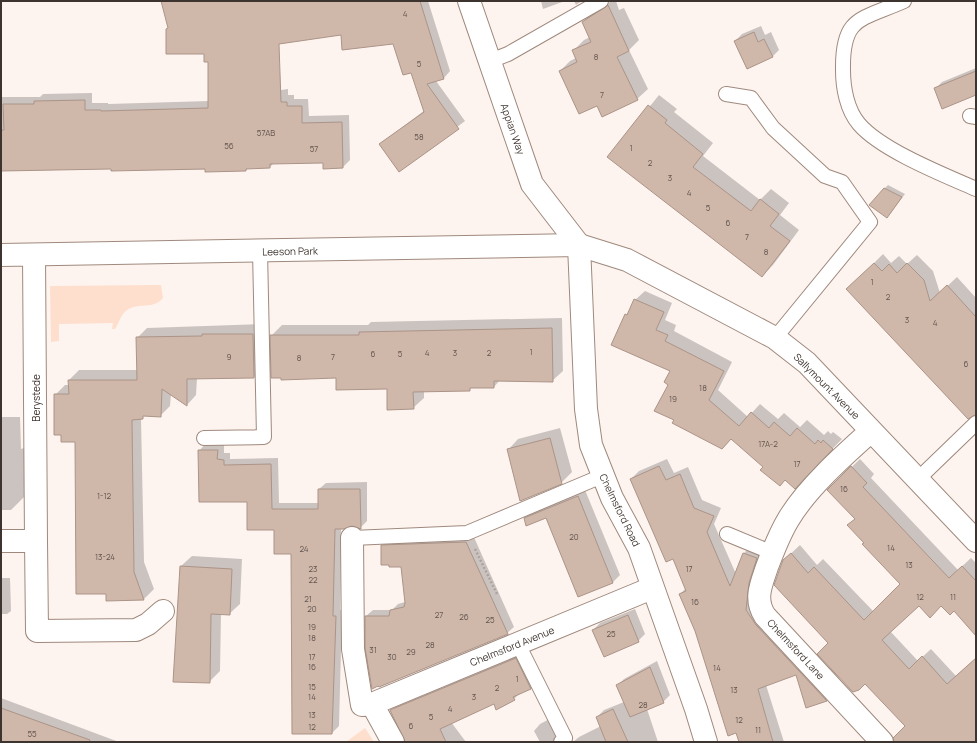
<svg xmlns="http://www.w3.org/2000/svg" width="977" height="743" viewBox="0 0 977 743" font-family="Manrope,sans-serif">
<rect width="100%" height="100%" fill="#fef4ef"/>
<path fill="#fedecd" d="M161 285 163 298C153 310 139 302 127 310 121 314 119 323 115 329H112L113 323 59 324V341L51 342 50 286Z
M365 728 374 742H346Z"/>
<path fill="#0003" d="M163 1H235L255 94 288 89V95H294V99H308L309 116 349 115 350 160 343 167 324 162 274 163 270 167 248 168 246 170 112 168 1 171V97H40L43 94 92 93V103H108V104L209 101V61L205 53 167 29 169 27Z
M261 1H428L450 71 444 78 436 81 465 121 399 171 380 144 425 110 412 71 393 43 341 34Z
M541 1H565L543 9Z
M574 1H582L576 5Z
M612 1H616L619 10 624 8 639 40 629 50 648 89 637 99 597 104 560 71 570 61 576 58 573 51 584 40 590 37 583 22 594 11Z
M761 26 765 35 771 32 779 50 772 57 735 41 742 34Z
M976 68V94L935 89 942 82Z
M659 95 677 109 674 112 713 143 703 156 760 200 771 189 789 203 780 215 799 230 773 265 762 276 609 157Z
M888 185 905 194 890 214 884 189Z
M883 254 891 263 899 256 907 264 917 255 933 271 940 293 957 277 976 298V414L857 280Z
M645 291 672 303 665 320 676 325 674 331 732 362 718 390 748 417 760 404 778 419 784 413 800 427 807 420 824 435 828 431 831 434 833 432 842 439 804 478 785 479 732 438 722 448 675 420 670 384 671 370 626 315 631 309 635 300Z
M562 318 563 371 552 381 500 380 494 387H472L469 390 424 391V398L413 408 388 388 337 377 271 336 282 325H368L371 322Z
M263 324 264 368 254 377 197 378 196 395 187 405 171 394 170 406 160 416 145 415 141 418 144 562 154 589 144 599 107 600 76 442 55 395 65 385H69V380L79 370H138L137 338 147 328Z
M2 417H20L21 449 24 448 25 496 11 510H1Z
M560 428 572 472 561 483 508 450 518 439Z
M206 443H224V453H230V459L278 458 279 503H319V489L326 483 367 482V521L360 528 352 524 341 528 340 610H342L339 726 332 733 292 553 275 529 200 450Z
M667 459 674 473 688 467 702 500 721 508 714 524 736 574 744 553 752 545 764 550 753 601 834 692 826 700 806 707 796 674 766 685 784 742H740L680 594 686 588 674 558 631 479 639 471Z
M860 459 874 474 871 478 958 570 971 558 976 563V635L954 610 942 605H919L890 631 918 661 931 649 956 676 976 658V742H895L906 726 830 642 784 560 800 545 817 565 823 559 874 612 902 584 865 543 856 518 828 490Z
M585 490 620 575 613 582 578 596 547 516 525 518 532 511Z
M473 535 514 627 507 633 379 685 366 616 373 610H392L398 604 405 602 402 566 382 546 389 539Z
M192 556 242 559 240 604 229 614 221 613 220 671 209 682 181 566Z
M1 578H10L11 611 7 614H1Z
M635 609 645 634 638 641 593 630 600 623Z
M523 652 538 682 531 689 520 693 514 699 494 702 451 722 466 742H411L391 710 398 703Z
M657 661 670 695 663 702 647 709 658 742H573L579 737 601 726 597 717 604 710 624 702 617 686 624 679Z
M1 698 119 742H1Z
M555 716 564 742H540L534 731 540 724Z"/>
<path fill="#cfb7aa" stroke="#ab9488" d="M161 1H420L444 79 427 84 459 129 399 172 379 144 424 112 411 73 403 75 393 44 342 50 341 35 279 44 281 102H287V106H302V123L342 122 343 168 323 169V163L270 164V168L246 169V171L205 172V169L111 171V169L1 171V130H4L3 104H34V101L85 100V110H101V111L208 108V62H204V54H166V29L168 28Z
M608 5 629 51 617 57 638 100 602 117 597 106 579 114 559 71 577 62 572 50 591 42 582 22Z
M754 32 758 42 764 39 773 57 747 69 734 41Z
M976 71V95L942 109 934 88Z
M648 105 667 120 665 123 703 154 693 167 751 211 760 199 779 214 770 226 790 241 762 277 607 157Z
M884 188 902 197 887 218 869 205Z
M874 263 882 271 889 264 897 273 907 263 924 280 930 301 947 285 976 317V415L968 419 846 289Z
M634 299 664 312 656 330 668 335 665 341 724 371 709 400 739 426 751 412 769 428 774 422 790 436 797 428 815 444 818 440 821 443 823 440 833 449 795 489 785 480 780 486 760 470 763 467 731 439 722 449 672 423 674 420 654 411 668 385 664 382 670 371 611 345 625 314 627 315Z
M552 328 553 382 494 381V388H470V391L413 392 414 409 387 410V389L336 390V378L281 380V378H271L270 335H359V332Z
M202 334H253L254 378 187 379V406L162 389 161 417 143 416V419L132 420 134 572 144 600 106 601V594H76L75 442H61V435H54V394H69L68 380H137L136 337 202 336Z
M550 438 562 484 520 501 507 449Z
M198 450H218L217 459 224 460V465L271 464 272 509H318V489H360L361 529 352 526 344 529H335L333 616H336L332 734H292L291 554H274V530H247V502H199Z
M659 466 666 480 680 474 694 508 714 516 707 532 730 586 743 553 757 558 749 583 746 610 756 625 827 701 806 708 796 675 758 689 773 742H739L736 733 728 736 695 631 679 594 686 591 673 559 666 562 630 479Z
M851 466 867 483 863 487 949 578 962 566 976 581V636L954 611 950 615 941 606 930 618 919 606 882 640 909 669 922 656 947 684 976 658V742H894L893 738 905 726 865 684 859 690 853 692 817 654 828 643 774 585 783 560 791 553 808 573 814 567 864 620 900 584 862 544 864 543 847 525 855 519 827 490Z
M578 496 613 583 578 597 546 518 526 526 524 518Z
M466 542 508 634 379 687 378 686 372 689 365 648V616H389L390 610 404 607 405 603 401 567H389V565H381V545Z
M180 566 232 569 230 615 211 614 210 683 173 682Z
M628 615 639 642 604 657 592 630Z
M516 658 531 689 513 697 515 700 496 710 494 704 440 729 446 742H405L390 710Z
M650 667 664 703 630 717 616 685Z
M1 708 90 740 89 742H1Z
M613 709 628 742H606L596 717Z"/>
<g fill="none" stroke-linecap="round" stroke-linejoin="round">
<g stroke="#9f897d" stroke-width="16">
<path id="lane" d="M904 1C861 20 842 16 843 70 843 88 847 110 859 124 881 150 944 175 976 189
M490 61 508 54 601 1
M726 94 751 98 773 128 825 176 842 182 870 222 775 338
M970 116 976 117
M204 438 264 437 260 251
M917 480 976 423
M727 534 773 553
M352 538 467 533 602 476
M518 644 565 738 561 742"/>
</g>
<g stroke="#9f897d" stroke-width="24">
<path id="street" d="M1 255 579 245 627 260 775 338 807 363 976 541
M871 431C844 455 806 489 788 520 779 535 773 551 767 567 761 585 754 599 765 616L882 742
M352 538 353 649 362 705 372 704 393 742
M1 541H36L34 255
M36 541 37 631 136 630 148 624 163 611
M372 704 652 588"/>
</g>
<g stroke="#9f897d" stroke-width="24">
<path id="secondary" d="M469 1 532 184 579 245 586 409 591 445 612 498 639 548 696 709 706 742"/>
</g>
<path stroke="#ada39e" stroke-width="2.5" stroke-dasharray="2 2" stroke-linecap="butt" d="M475 549 497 594"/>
<use href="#lane" stroke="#fff" stroke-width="14"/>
<use href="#street" stroke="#fff" stroke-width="22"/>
<use href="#secondary" stroke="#fff" stroke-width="22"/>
</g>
<g text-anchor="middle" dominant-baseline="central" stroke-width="3" stroke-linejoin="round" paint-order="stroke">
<g font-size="8" fill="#62554e">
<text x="405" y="13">4</text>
<text x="596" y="56">8</text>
<text x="419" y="63">5</text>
<text x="602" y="94">7</text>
<text x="266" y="132">57AB</text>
<text x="419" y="136">58</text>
<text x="229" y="145">56</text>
<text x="631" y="147">1</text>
<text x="314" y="148">57</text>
<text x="650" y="162">2</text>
<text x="670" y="177">3</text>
<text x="689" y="192">4</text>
<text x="708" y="207">5</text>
<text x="728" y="222">6</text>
<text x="747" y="236">7</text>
<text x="766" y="251">8</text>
<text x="872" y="281">1</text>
<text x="888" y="296">2</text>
<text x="907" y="319">3</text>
<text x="935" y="322">4</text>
<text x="531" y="351">1</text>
<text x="427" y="352">4</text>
<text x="455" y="352">3</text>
<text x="489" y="352">2</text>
<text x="373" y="353">6</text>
<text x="400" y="353">5</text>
<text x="229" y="356">9</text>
<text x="333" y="356">7</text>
<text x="299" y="357">8</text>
<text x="966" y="363">6</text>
<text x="703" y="387">18</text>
<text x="673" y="398">19</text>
<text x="768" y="443">17A-2</text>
<text x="797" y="463">17</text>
<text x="844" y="488">16</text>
<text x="104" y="495">1-12</text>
<text x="574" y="536">20</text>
<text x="891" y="547">14</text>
<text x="304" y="548">24</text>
<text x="105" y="556">13-24</text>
<text x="909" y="564">13</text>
<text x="313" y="568">23</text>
<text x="689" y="568">17</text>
<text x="313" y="579">22</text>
<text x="920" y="596">12</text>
<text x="953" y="596">11</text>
<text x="308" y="598">21</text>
<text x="695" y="601">16</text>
<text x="312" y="608">20</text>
<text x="439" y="614">27</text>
<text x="464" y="616">26</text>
<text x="490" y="619">25</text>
<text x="312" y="626">19</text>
<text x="611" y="633">25</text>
<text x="312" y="637">18</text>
<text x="430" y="644">28</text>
<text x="373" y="649">31</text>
<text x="411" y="651">29</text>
<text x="312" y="656">17</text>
<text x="392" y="656">30</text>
<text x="312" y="666">16</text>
<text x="717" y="667">14</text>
<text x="517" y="678">1</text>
<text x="312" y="686">15</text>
<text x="497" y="687">2</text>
<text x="734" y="689">13</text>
<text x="312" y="696">14</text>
<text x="474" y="696">3</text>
<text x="643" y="704">28</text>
<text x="450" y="708">4</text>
<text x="312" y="714">13</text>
<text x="431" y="716">5</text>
<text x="739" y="719">12</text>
<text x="411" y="725">6</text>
<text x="312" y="726">12</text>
<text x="758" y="729">11</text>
<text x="32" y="733">55</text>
</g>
<g font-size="10" fill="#3e342f" stroke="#fff">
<text transform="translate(513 129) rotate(71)">Appian Way</text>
<text transform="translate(290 251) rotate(-1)">Leeson Park</text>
<text transform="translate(827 386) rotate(45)">Sallymount Avenue</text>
<text transform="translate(36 398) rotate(-90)">Berystede</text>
<text transform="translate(620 510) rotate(64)">Chelmsford Road</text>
<text transform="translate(512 646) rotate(-22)">Chelmsford Avenue</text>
<text transform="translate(796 649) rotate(47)">Chelmsford Lane</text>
</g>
</g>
<rect width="977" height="743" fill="none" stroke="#3e342f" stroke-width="4"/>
</svg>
